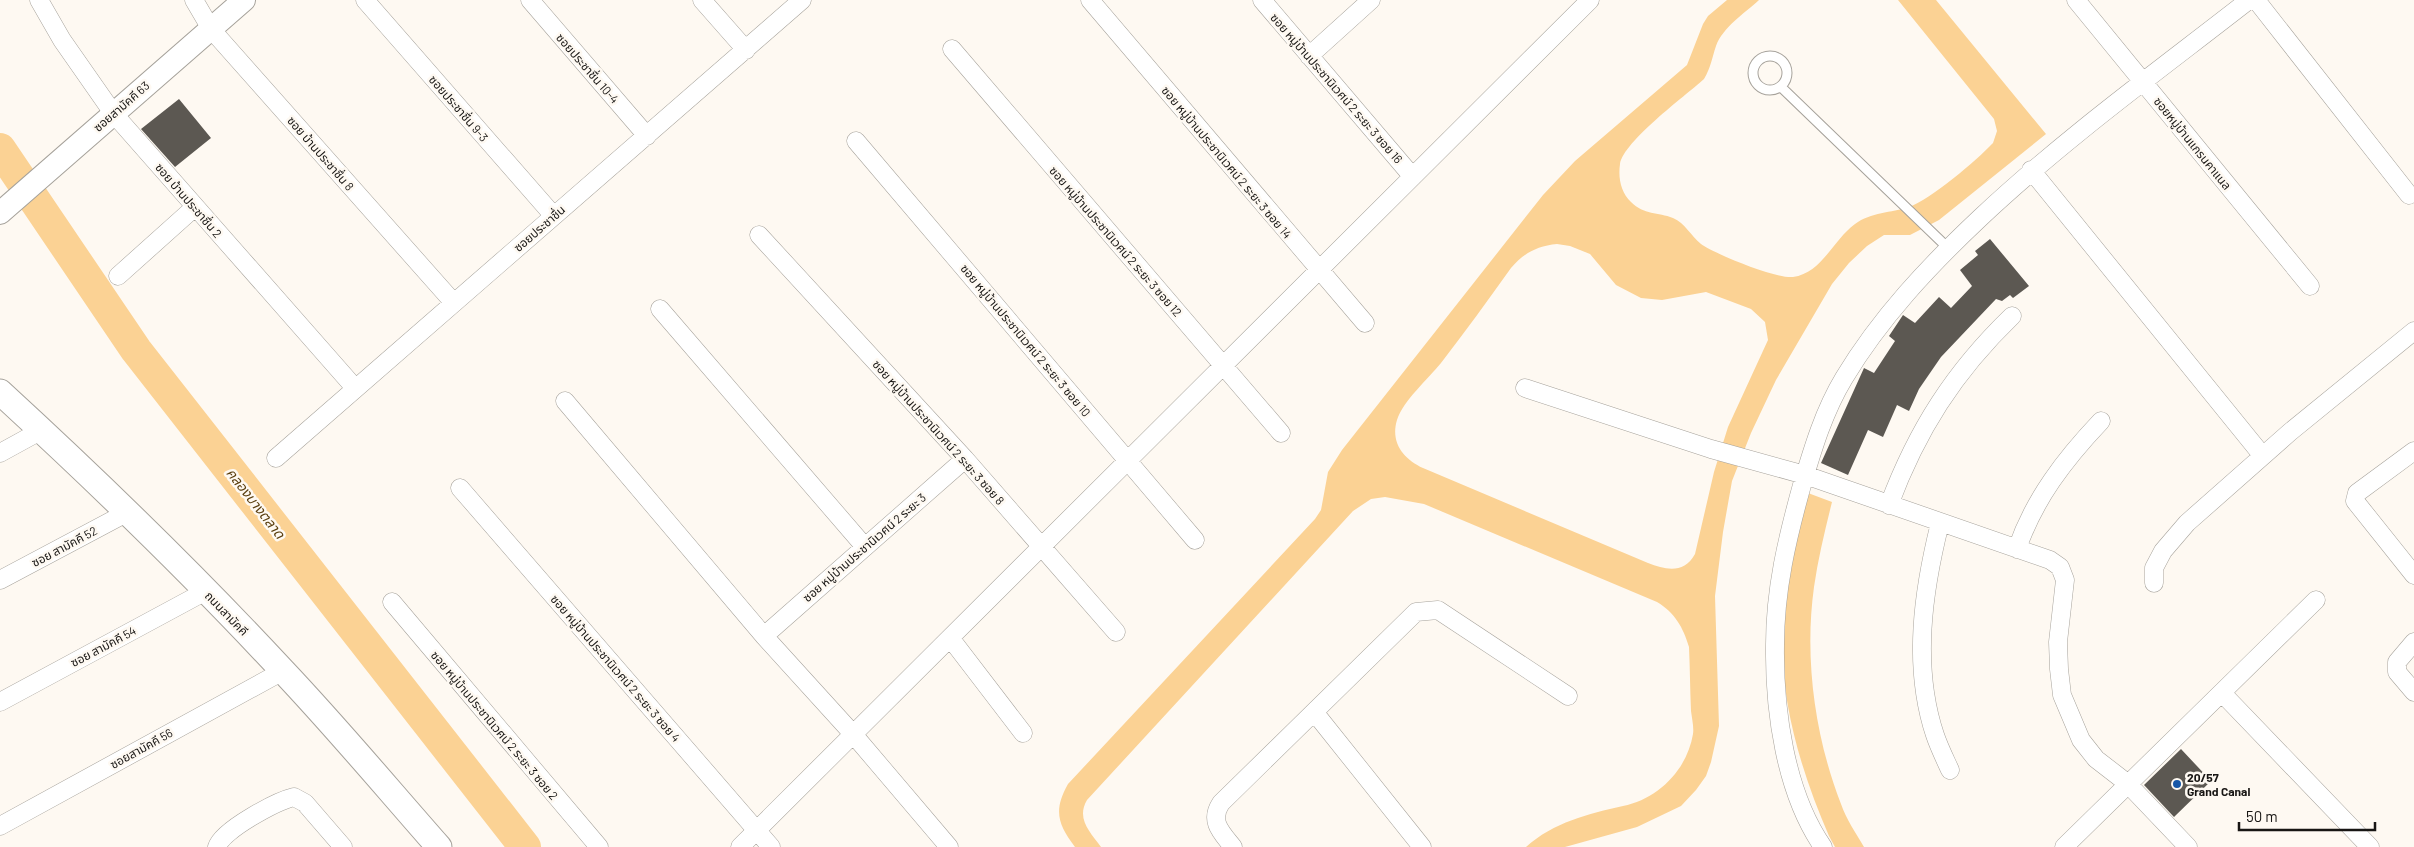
<svg xmlns="http://www.w3.org/2000/svg" width="2414" height="847" viewBox="0 0 2414 847" font-family="Barlow,'Noto Sans Thai',sans-serif">
<rect width="100%" height="100%" fill="#fef9f2"/>
<path fill="#fbd294" fill-rule="evenodd" d="M1727 0H1759C1745 13 1723 27 1716 46 1712 58 1711 67 1704 79 1684 97 1624 141 1620 164 1618 179 1621 192 1631 202 1644 215 1658 212 1673 218 1685 223 1691 236 1701 244 1715 254 1776 279 1793 277 1822 273 1833 240 1855 224 1871 212 1891 213 1909 207 1931 199 1976 161 1993 143L1997 131 1994 119 1898 0H1936L2046 134 1939 220 1910 235H1884L1867 246 1849 263 1832 284 1776 380 1751 433 1732 481 1723 532 1715 596 1719 726 1711 762 1706 776 1696 790 1681 806 1637 827 1565 847H1526C1554 822 1588 814 1623 806 1658 799 1687 770 1693 734 1694 727 1692 719 1691 711 1690 690 1690 668 1689 647 1683 627 1675 613 1657 602L1424 504 1385 497 1371 499 1353 511 1087 800C1076 819 1090 832 1101 847H1075C1058 824 1053 811 1068 784L1315 519 1321 510 1328 472 1342 450 1543 195 1575 161 1687 65 1703 24 1708 16ZM1557 244 1570 246 1590 254 1616 285 1641 298 1662 300 1706 292 1751 309 1765 322 1768 340 1728 427 1714 472 1695 554C1684 574 1666 570 1648 563L1423 468C1404 459 1390 443 1397 420 1403 401 1428 379 1441 363 1465 332 1488 300 1511 268 1524 253 1537 246 1557 244Z
M1808 493 1832 502C1825 530 1818 559 1814 587 1804 659 1815 737 1841 804 1846 819 1856 833 1864 847H1835L1829 836C1797 762 1774 682 1785 601 1789 564 1800 529 1808 493Z"/>
<g fill="none" stroke-linecap="round" stroke-linejoin="round">
<path stroke="#fbd294" stroke-width="32" d="M0 149 136 350 525 847"/>
</g>
<path fill="#5c5852" d="M179 99 211 138 175 167 141 129Z
M1990 239 2029 286 2013 298 2010 295 2002 301 1996 299 1941 357 1919 389 1909 411 1897 405 1883 437 1868 430 1848 475 1821 463 1864 368 1874 373 1895 341 1889 336 1903 315 1915 323 1939 297 1951 308 1972 286 1960 270 1978 255 1975 251Z
M2181 749 2211 781 2174 817 2144 785Z"/>
<g fill="none" stroke-linecap="round" stroke-linejoin="round">
<g stroke="#a6a29b" stroke-width="11">
<path id="service" d="M1753 73a17 17 0 1 1 34 0a17 17 0 1 1-34 0Z
M1781 87 1948 248"/>
</g>
<g stroke="#a6a29b" stroke-width="19">
<path id="minor" d="M39 0 62 40 113 113 355 388
M194 0 211 29 454 303
M365 0 553 215
M530 0 647 136
M702 0 746 50
M1090 0 1365 323
M1262 0 1412 176
M2076 0 2310 286
M2256 0 2409 195
M952 49 1281 433
M1309 56 1371 0
M856 141 1195 540
M2031 170 2262 455
M759 235 965 459 1116 632
M118 276 195 207
M660 309 865 547
M1525 388 1711 449 1805 475 2050 560 2060 567 2065 580 2058 642 2059 669 2062 695 2081 740 2096 759 2127 783 2188 847
M565 401 764 636 853 734 949 847
M2414 451 2357 493 2355 501 2414 575
M0 453 42 430
M276 458 802 0
M460 488 771 847
M1889 505C1917 430 1954 372 2012 316
M1940 523C1923 591 1912 666 1935 735 1939 747 1945 759 1950 770
M2017 549C2034 499 2065 459 2101 421
M0 580 128 512
M2154 583V568L2163 551 2187 523 2290 432 2414 331
M392 602 599 847
M764 636 965 459
M951 639 1023 733
M2414 642 2397 662V672L2414 692
M2222 693 2370 847
M0 702 206 591
M1315 713 1422 847
M0 826 283 671
M217 847C222 830 277 801 294 797L305 803 343 847
M740 847 1590 0
M1233 847C1221 832 1209 821 1221 803L1416 612 1438 610 1568 696
M1823 847C1785 792 1774 710 1775 645 1775 589 1787 539 1802 485 1813 448 1824 411 1844 378 1880 318 1929 266 1980 218 2064 139 2158 71 2249 0
M2064 847 2316 600"/>
</g>
<g stroke="#a6a29b" stroke-width="24">
<path id="tertiary" d="M0 213 244 0"/>
</g>
<g stroke="#a6a29b" stroke-width="27">
<path id="secondary" d="M0 392C98 482 193 574 283 671 337 728 387 788 439 847"/>
</g>
<use href="#service" stroke="#fff" stroke-width="9"/>
<use href="#minor" stroke="#fff" stroke-width="18"/>
<use href="#tertiary" stroke="#fff" stroke-width="22"/>
<use href="#secondary" stroke="#fff" stroke-width="25"/>
</g>
<circle fill="#1757a7" stroke="#fef9f2" stroke-width="2" cx="2177" cy="784" r="5"/>
<g text-anchor="middle" dominant-baseline="central" stroke-width="5" stroke-linejoin="round" paint-order="stroke">
<g font-size="12" fill="#181614" stroke="#fef9f2">
<text transform="translate(588 68) rotate(49)">ซอยประชาชื่น 10-4</text>
<text transform="translate(1337 88) rotate(49)">ซอย หมู่บ้านประชานิเวศน์ 2 ระยะ 3 ซอย 16</text>
<text transform="translate(121 106) rotate(-41)">ซอยสามัคคี 63</text>
<text transform="translate(459 108) rotate(49)">ซอยประชาชื่น 9-3</text>
<text transform="translate(2193 143) rotate(51)">ซอยหมู่บ้านแกรนคาแนล</text>
<text transform="translate(321 153) rotate(49)">ซอย บ้านประชาชื่น 8</text>
<text transform="translate(1227 162) rotate(50)">ซอย หมู่บ้านประชานิเวศน์ 2 ระยะ 3 ซอย 14</text>
<text transform="translate(189 200) rotate(49)">ซอย บ้านประชาชื่น 2</text>
<text transform="translate(539 228) rotate(-41)">ซอยประชาชื่น</text>
<text transform="translate(1116 241) rotate(49)">ซอย หมู่บ้านประชานิเวศน์ 2 ระยะ 3 ซอย 12</text>
<text transform="translate(1026 340) rotate(50)">ซอย หมู่บ้านประชานิเวศน์ 2 ระยะ 3 ซอย 10</text>
<text transform="translate(939 432) rotate(48)">ซอย หมู่บ้านประชานิเวศน์ 2 ระยะ 3 ซอย 8</text>
<text transform="translate(64 546) rotate(-28)">ซอย สามัคคี 52</text>
<text transform="translate(864 547) rotate(-41)">ซอย หมู่บ้านประชานิเวศน์ 2 ระยะ 3</text>
<text transform="translate(227 613) rotate(46)">ถนนสามัคคี</text>
<text transform="translate(103 646) rotate(-28)">ซอย สามัคคี 54</text>
<text transform="translate(616 668) rotate(49)">ซอย หมู่บ้านประชานิเวศน์ 2 ระยะ 3 ซอย 4</text>
<text transform="translate(495 725) rotate(50)">ซอย หมู่บ้านประชานิเวศน์ 2 ระยะ 3 ซอย 2</text>
<text transform="translate(141 748) rotate(-29)">ซอยสามัคคี 56</text>
</g>
<g font-size="12" font-weight="bold" fill="#181614" stroke="#fef9f2" text-anchor="start">
<text x="2187" y="777">20/57<tspan x="2187" dy="14">Grand Canal</tspan></text>
</g>
<g font-size="14" font-style="italic" fill="#5a3e0e" stroke="#fef9f2">
<text transform="translate(256 503) rotate(52)">คลองบางตลาด</text>
</g>
</g>
<path d="M2239 822v8h136v-8" fill="none" stroke="#181614" stroke-width="2.5"/>
<text x="2246" y="822" font-size="15" fill="#181614" stroke="#fef9f2" stroke-width="4" paint-order="stroke">50 m</text>
</svg>
